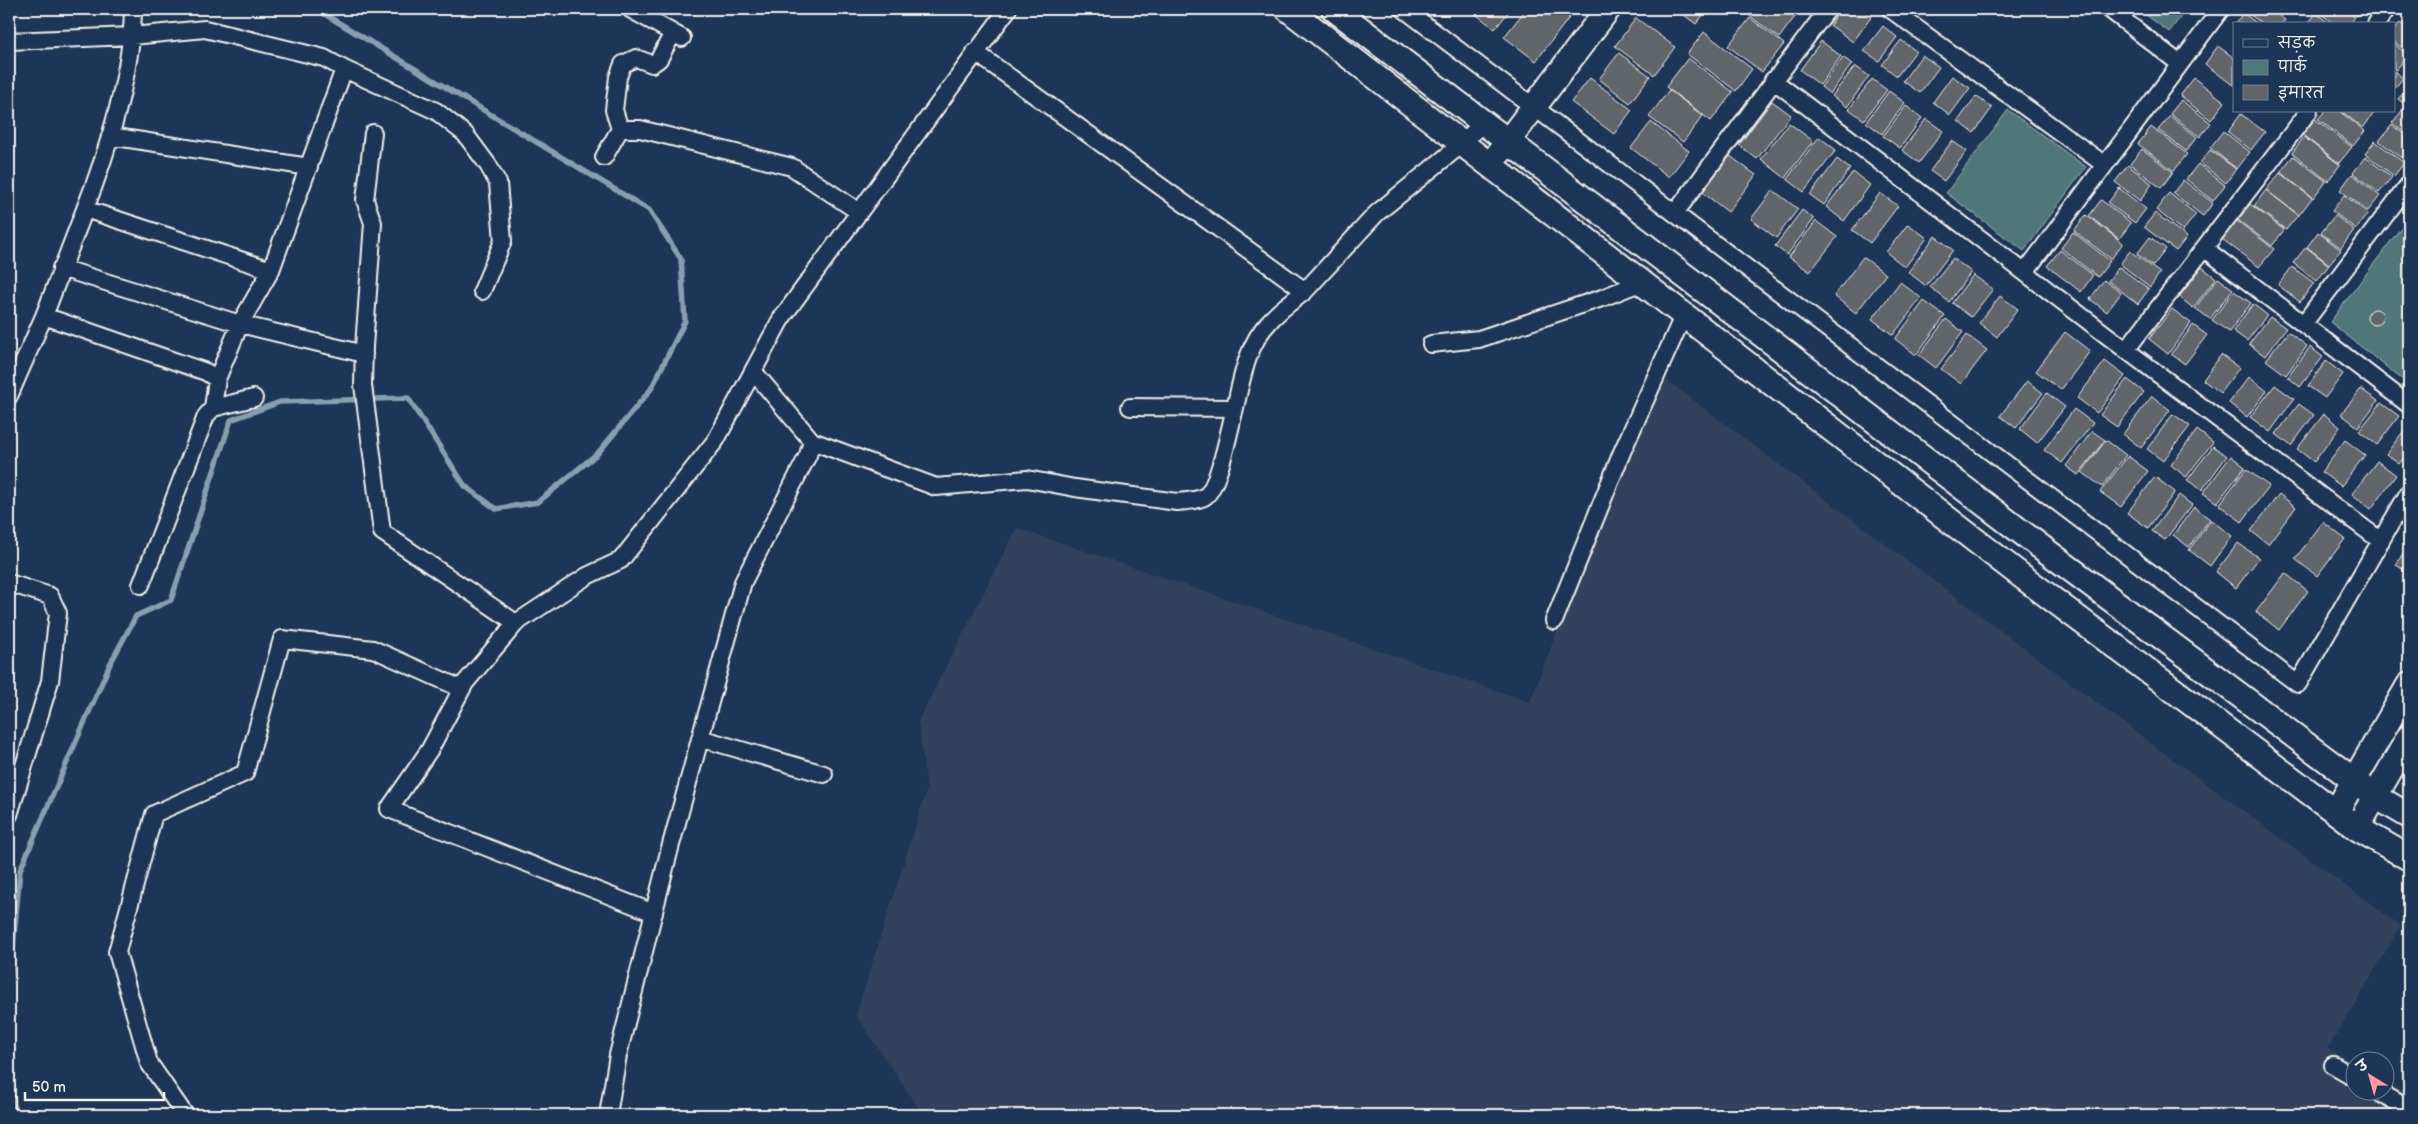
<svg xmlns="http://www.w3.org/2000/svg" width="2418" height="1124" viewBox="0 0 2418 1124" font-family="'Balsamiq Sans','Playpen Sans Deva',sans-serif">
<rect width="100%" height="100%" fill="#1d3557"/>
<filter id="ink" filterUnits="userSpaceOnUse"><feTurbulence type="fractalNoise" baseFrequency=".02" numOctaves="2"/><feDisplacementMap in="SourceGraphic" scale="10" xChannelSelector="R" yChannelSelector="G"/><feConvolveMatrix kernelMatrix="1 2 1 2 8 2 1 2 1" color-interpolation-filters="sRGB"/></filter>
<g filter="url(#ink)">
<path fill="#31435d" d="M1657 373 2156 747 2401 926 2328 1049 2355 1064 2356 1092H2386V1082L2409 1095V1115H923L856 1015 927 789 918 721 1017 528 1530 702Z"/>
<path fill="#50777a" stroke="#a2b4b1" d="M2138 9H2187L2169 32Z
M2008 110 2086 167 2024 251 1946 193Z
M2409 217V385L2330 322Z"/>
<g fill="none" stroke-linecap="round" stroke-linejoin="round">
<path stroke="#899eaf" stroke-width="5.5" d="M9 991 20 870 110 664 136 616 171 600 231 420 280 402 408 398 465 486 496 509 538 502 598 453 651 389 685 321 681 259 649 210 316 9
M9 1063 15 1115"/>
</g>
<path fill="#61656b" stroke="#f4f1e8" d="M1469 9H1511L1495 29Z
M1526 9H1565L1572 14 1536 61 1504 37Z
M1676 9H1708L1696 24Z
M1741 9H1790L1797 14 1779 38Z
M1841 9H1862L1872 16 1853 42 1830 25Z
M2242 9H2270L2285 20 2282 24H2263Z
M2323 9H2344L2355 17 2350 24H2334L2320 13Z
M2346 9H2362L2357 16Z
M2243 13 2258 24H2235Z
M2316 13 2330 24H2308Z
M1636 18 1675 47 1654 75 1615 46Z
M1750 18 1784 44 1762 72 1728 46Z
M2400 23 2409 30V53L2394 42V30Z
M1883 26 1897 37 1879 61 1864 51Z
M1704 32 1752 69 1736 91 1687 54Z
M1901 40 1916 51 1897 76 1882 65Z
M1821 41 1841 56 1820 85 1800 70Z
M2394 44 2408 55 2396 70 2394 69Z
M2218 46 2234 58V86L2205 64Z
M1619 53 1650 76 1630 103 1599 79Z
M1922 55 1939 67 1920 93 1903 81Z
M1843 57 1852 64 1830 94 1821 87Z
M1688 58 1733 92 1711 121 1666 87Z
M1855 66 1869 76 1847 107 1832 96Z
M2394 71 2403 78 2394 89Z
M1952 76 1970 88 1950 115 1933 102Z
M1590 78 1632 110 1614 134 1571 102Z
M2194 78 2225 102 2211 120 2180 96Z
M1872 79 1887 90 1864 120 1849 109Z
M2409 85V108L2398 99Z
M1669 90 1703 116 1683 142 1649 117Z
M1889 91 1905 103 1882 134 1866 122Z
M1976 96 1992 108 1974 133 1958 121Z
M2181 100 2211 123 2200 137 2170 114Z
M1772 101 1791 115 1757 159 1739 145Z
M1906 106 1922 118 1900 148 1883 136Z
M2405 107 2409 110V136L2392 123Z
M2325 111H2339L2365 131 2353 146 2318 119Z
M2341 111H2372L2374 113 2363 128Z
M2241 114 2265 132 2251 150 2228 132Z
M2170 116 2197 137 2186 151 2158 130Z
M2312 117 2352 147 2339 163 2300 133Z
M1926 119 1943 131 1919 163 1902 150Z
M1651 122 1689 151 1669 177 1631 148Z
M1789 123 1813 141 1785 178 1761 159Z
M2392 125 2409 138V155L2405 161 2379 141Z
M2151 127 2187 154 2174 171 2138 144Z
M2223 131 2250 152 2237 169 2210 148Z
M1819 137 1836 150 1804 192 1787 179Z
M2304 137 2340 165 2328 181 2292 153Z
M1952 141 1967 151 1944 181 1930 171Z
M2375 141 2404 163 2394 176 2365 154Z
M2142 149 2173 172 2161 188 2130 164Z
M2210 150 2236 169 2226 183 2200 163Z
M1730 156 1756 175 1728 212 1702 192Z
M2293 156 2326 181 2313 198 2280 172Z
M2365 157 2392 177 2379 193 2353 173Z
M1837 159 1850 169 1824 205 1810 195Z
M2198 164 2225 185 2213 201 2186 179Z
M2128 165 2152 184 2140 201 2115 182Z
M1853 172 1870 185 1844 221 1826 207Z
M2280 173 2312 198 2299 215 2266 190Z
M2352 174 2380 196 2368 211 2340 190Z
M2183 180 2213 203 2203 216 2173 193Z
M2119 188 2146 209 2135 223 2108 203Z
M1773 190 1798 209 1776 238 1751 219Z
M2266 190 2298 215 2286 230 2254 206Z
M1880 193 1898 206 1870 243 1852 230Z
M2169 193 2196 214 2183 231 2156 210Z
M2344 195 2368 213 2356 229 2332 211Z
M2101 200 2131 223 2119 239 2089 216Z
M2250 204 2284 230 2272 246 2238 220Z
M1802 210 1814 219 1787 255 1775 246Z
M2155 213 2187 237 2176 251 2144 227Z
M2086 215 2123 243 2111 259 2074 231Z
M2335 215 2354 230 2341 248 2321 233Z
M2236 220 2274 249 2259 267 2222 239Z
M1816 221 1837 237 1810 272 1789 257Z
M1908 224 1927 238 1905 267 1886 252Z
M2073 232 2110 261 2098 277 2061 248Z
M2318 232 2341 250 2329 264 2307 247Z
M1935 236 1953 250 1926 286 1908 272Z
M2150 237 2166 249 2153 266 2137 254Z
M2306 247 2329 265 2317 281 2293 263Z
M2060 250 2093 275 2081 292 2047 266Z
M2130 251 2160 273 2150 287 2120 264Z
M1863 257 1886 274 1856 313 1834 296Z
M1953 258 1971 272 1949 302 1930 287Z
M2119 267 2149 289 2138 304 2108 281Z
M2202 267 2216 278 2193 308 2179 297Z
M2292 267 2314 283 2300 302 2278 285Z
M1973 275 1993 289 1971 317 1952 303Z
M2218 278 2233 289 2210 319 2195 308Z
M2104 280 2121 293 2107 312 2090 299Z
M1900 282 1921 298 1893 335 1872 319Z
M2234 291 2251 303 2229 332 2212 320Z
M2000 296 2018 309 1997 337 1979 323Z
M1924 301 1945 316 1916 355 1895 339Z
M2253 304 2267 315 2247 341 2233 331Z
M2172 309 2191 323 2168 354 2149 339Z
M2367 317a8 8 0 1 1 16 0a8 8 0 1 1-16 0Z
M2270 317 2286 328 2265 356 2249 344Z
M1946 319 1963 332 1936 368 1919 355Z
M2193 325 2207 335 2185 364 2171 354Z
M2065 332 2090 351 2061 390 2036 371Z
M2288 332 2307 346 2286 375 2266 360Z
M1967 335 1987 350 1961 384 1941 369Z
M2310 347 2323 357 2300 387 2288 377Z
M2221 355 2239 368 2220 393 2203 380Z
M2105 361 2125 376 2097 413 2077 398Z
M2326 361 2343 374 2325 398 2308 386Z
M2249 377 2267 391 2247 417 2229 403Z
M2127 379 2144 392 2117 427 2100 415Z
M2027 381 2043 393 2016 428 2000 416Z
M2275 385 2294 399 2270 432 2250 417Z
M2361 389 2378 401 2358 427 2341 414Z
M2047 393 2065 407 2037 443 2020 429Z
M2152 396 2170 410 2141 448 2123 434Z
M2381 403 2399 416 2377 445 2359 431Z
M2299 404 2314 415 2291 446 2276 434Z
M2074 409 2093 423 2062 463 2044 450Z
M2173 414 2190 426 2163 461 2147 449Z
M2324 414 2340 427 2314 462 2297 449Z
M2409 424V451L2399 464 2386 454Z
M2197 430 2213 442 2186 477 2171 465Z
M2092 431 2105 440 2078 475 2066 466Z
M2106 440 2126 455 2102 487 2082 472Z
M2345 440 2365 455 2341 486 2321 472Z
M2213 446 2227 456 2202 490 2187 480Z
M2128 456 2148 471 2121 507 2100 492Z
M2231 456 2245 467 2217 503 2203 493Z
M2377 461 2396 475 2371 509 2352 494Z
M2246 469 2269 486 2242 522 2219 505Z
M2155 477 2175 492 2148 528 2127 513Z
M2279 494 2296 507 2268 544 2251 531Z
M2179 495 2192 505 2165 540 2152 531Z
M2194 507 2210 519 2189 547 2173 535Z
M2211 520 2232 536 2210 566 2189 550Z
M2323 522 2345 539 2317 576 2295 559Z
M2238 543 2259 558 2236 588 2216 572Z
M2409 543V573L2396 565Z
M2285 573 2308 591 2279 630 2256 612Z"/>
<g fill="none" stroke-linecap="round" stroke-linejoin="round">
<g stroke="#f4f1e8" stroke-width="20">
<path id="street" d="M630 9 682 38
M1404 9 2298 684 2409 492
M1890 9 2105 165
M2109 9 2180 64
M2376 24 2387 9
M9 41 132 36 205 29 324 58 344 69 436 111 465 134 488 165 498 183 503 241 482 291
M975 52 1305 291 1377 213 1462 144 1483 122
M1773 80 2126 350 2381 541
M620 129 614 110 618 77 623 64 636 58 652 64 659 59 673 33
M373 133 365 200 373 223 364 347 363 385 382 532 516 623
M110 136 309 167
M604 157 620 129H640L792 167 859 212
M85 209C108 151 132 72 133 9
M1675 213 1828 9
M2204 248 2409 405
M61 268 240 324 364 354
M271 270 344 69
M2025 272 2221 9
M2304 323 2409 184
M1431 344 1479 339 1602 298 1642 282
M2126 350 2309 111
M9 396 44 316 85 209 271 270 240 324 217 379 206 372 44 316
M1130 407 1235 408C1242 378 1247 345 1269 322 1279 310 1293 301 1305 291
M213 408 217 379
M812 441 936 487 1027 479 1075 488 1177 502C1186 501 1196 501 1204 497 1219 489 1230 426 1235 408
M9 583 50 596 58 613 50 681 9 815
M141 585 206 416 213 408 254 398
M1554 621 1622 452 1684 314
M700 738 824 774
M654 913 389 809 430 749 465 683 516 623 587 576 621 560 716 440 781 319 1008 9
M2333 1065 2356 1078
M2378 1092 2409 1109
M185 1115 149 1063 117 952 154 814 245 773 282 639 373 649 462 689
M608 1115 618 1055 669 852 743 582 808 455 812 441 753 371"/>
</g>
<g stroke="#f4f1e8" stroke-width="28">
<path id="secondary" d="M1288 9 2015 571 2357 828 2409 858
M1334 9 2037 544 2375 796 2409 816
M1499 153 1608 9
M2336 812 2409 685
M2357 828 2409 737"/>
</g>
<use href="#street" stroke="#1d3557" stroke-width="16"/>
<use href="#secondary" stroke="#1d3557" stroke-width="24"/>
</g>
</g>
<rect width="2418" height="1124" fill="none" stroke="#1d3557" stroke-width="30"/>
<rect x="15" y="15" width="2388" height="1094" fill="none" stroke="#f4f1e8" stroke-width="2" filter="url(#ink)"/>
<rect x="2233" y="22" width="162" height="90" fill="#1d3557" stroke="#738091"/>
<rect x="2243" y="39" width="25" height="8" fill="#1d3557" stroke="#738091"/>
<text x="2278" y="48" font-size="15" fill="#f4f1e8">सड़क</text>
<rect x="2243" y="60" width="25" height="15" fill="#50777a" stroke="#738091"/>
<text x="2278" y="72" font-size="15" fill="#f4f1e8">पार्क</text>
<rect x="2243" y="85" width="25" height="15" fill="#61656b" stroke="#738091"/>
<text x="2278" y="98" font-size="15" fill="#f4f1e8">इमारत</text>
<g transform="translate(2370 1076) rotate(323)"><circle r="24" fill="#1d3557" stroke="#738091"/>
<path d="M0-4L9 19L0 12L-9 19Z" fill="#ff9aa2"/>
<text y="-8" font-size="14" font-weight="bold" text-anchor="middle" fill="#f4f1e8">उ</text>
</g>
<path d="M25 1092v8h139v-8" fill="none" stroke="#f4f1e8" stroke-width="2.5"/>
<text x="32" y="1092" font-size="15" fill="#f4f1e8" stroke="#1d3557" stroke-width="4" paint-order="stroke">50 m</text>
</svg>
